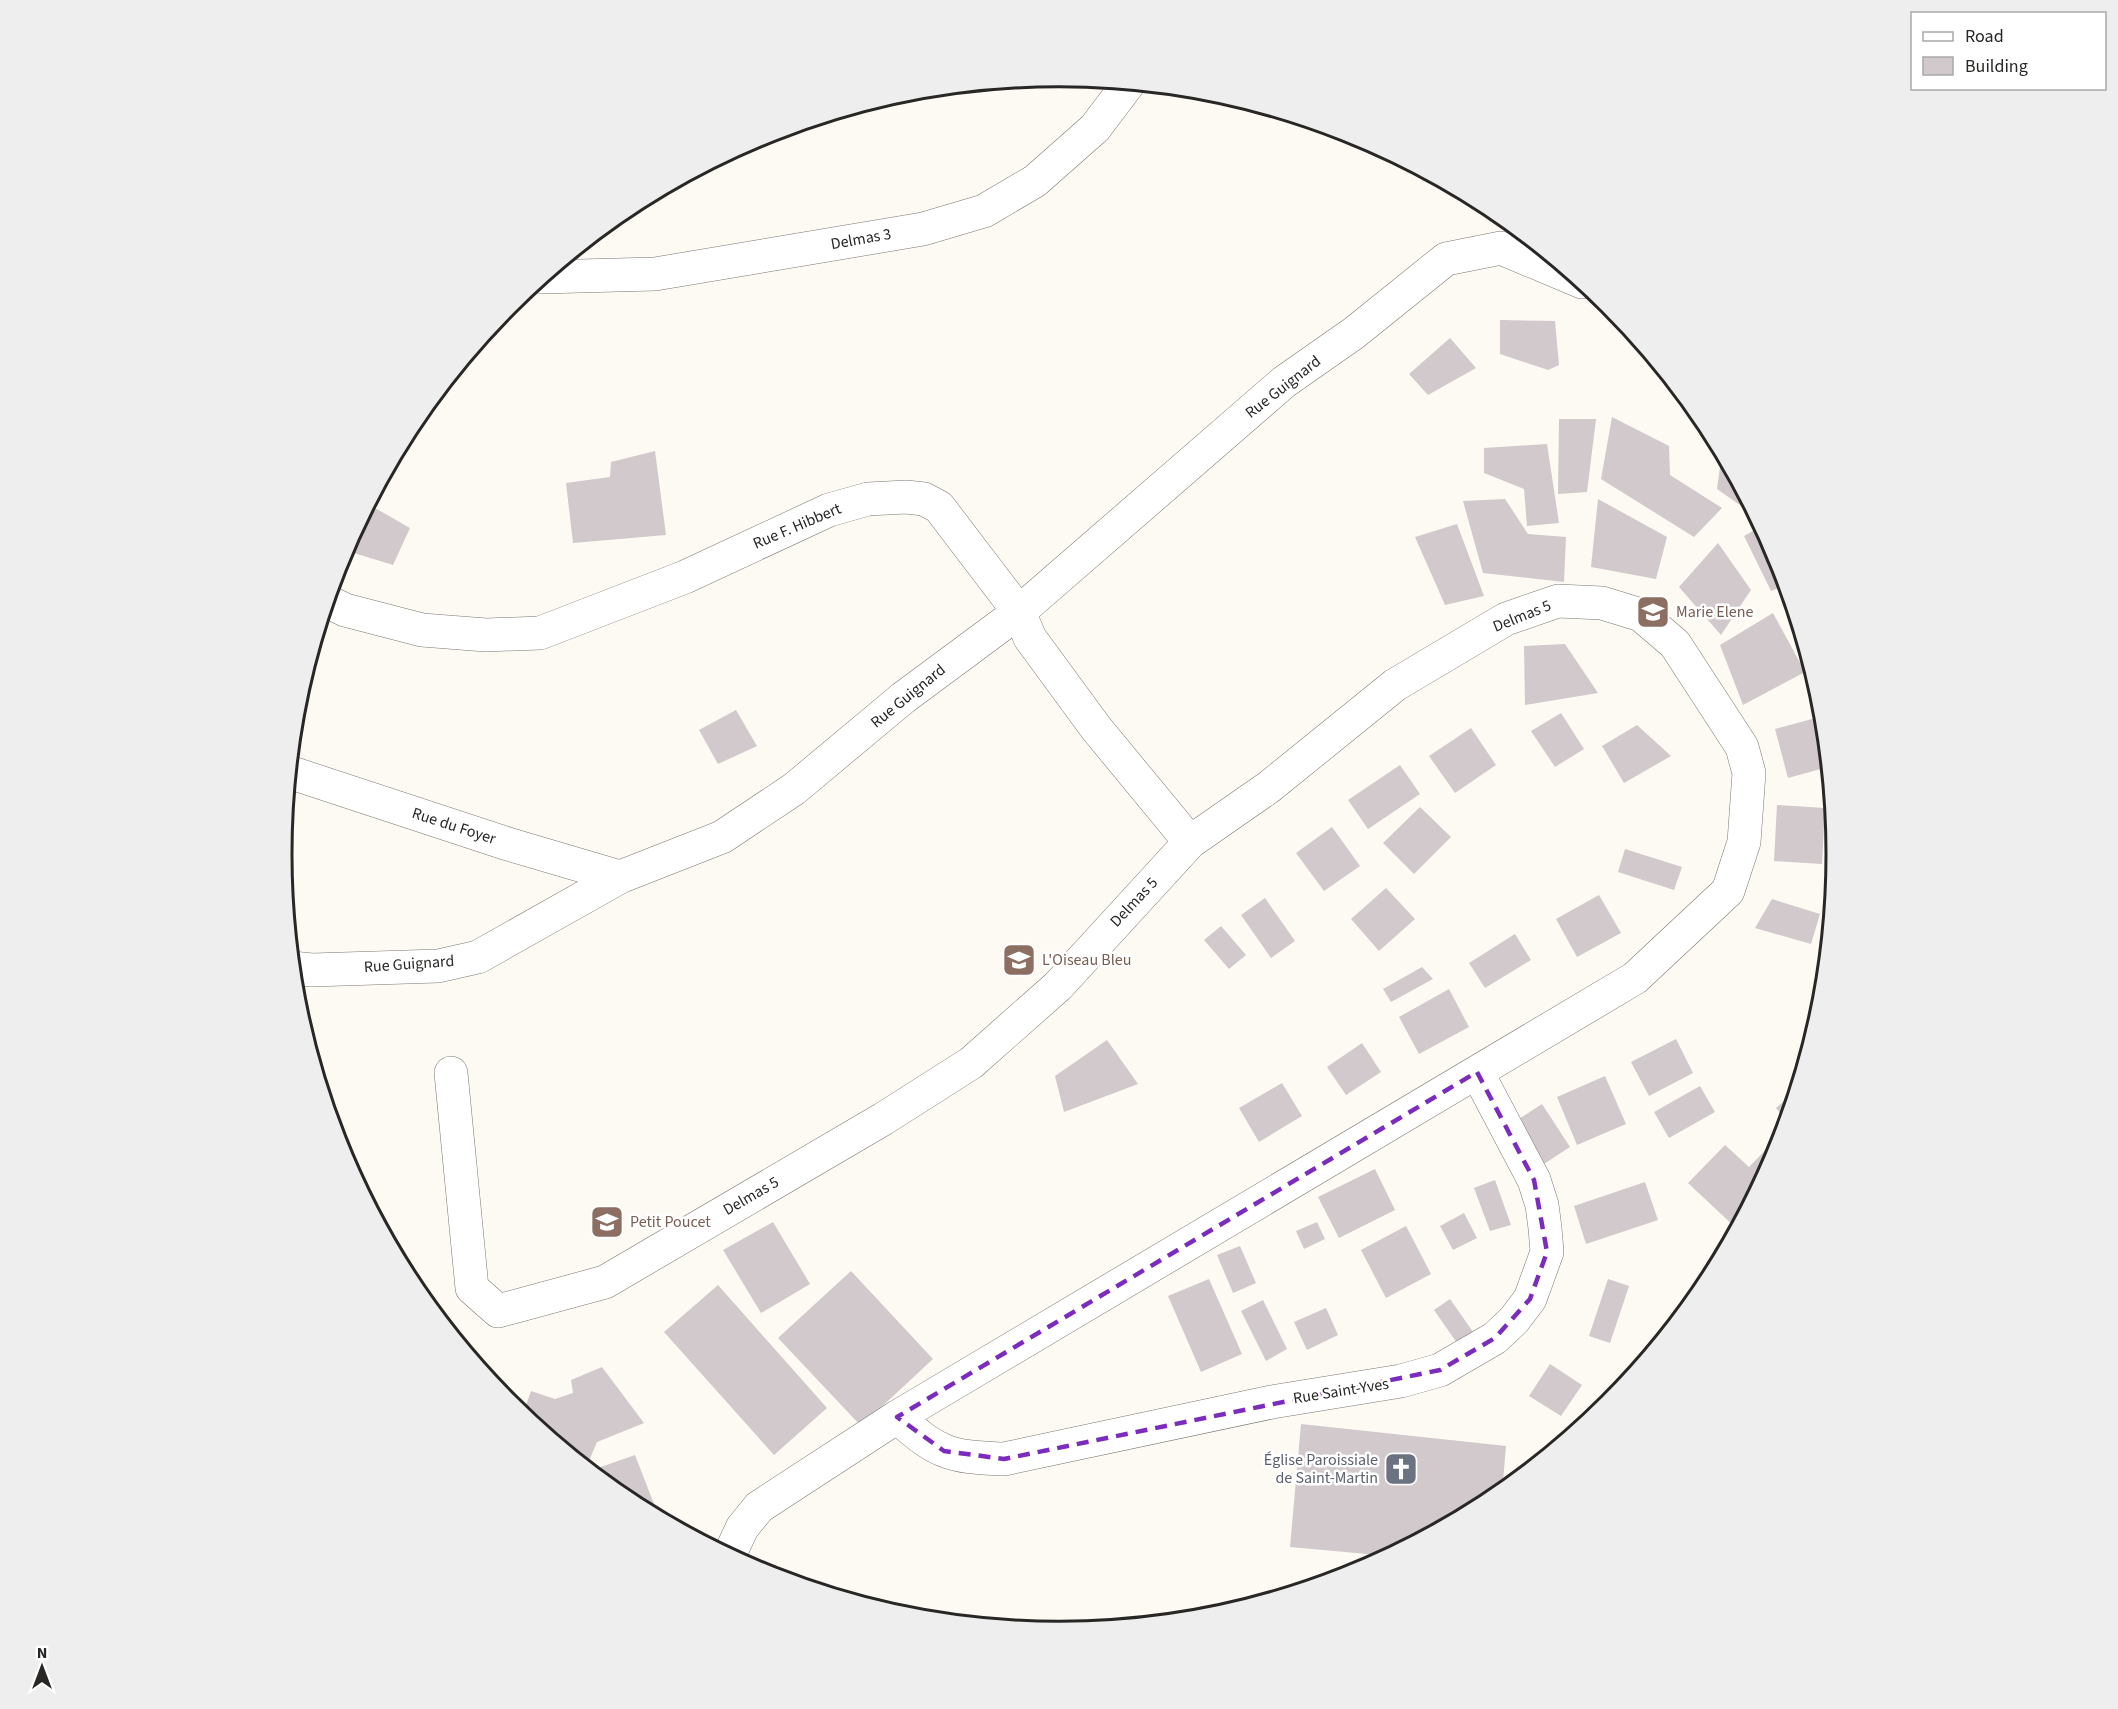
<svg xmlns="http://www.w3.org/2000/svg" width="2118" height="1709" viewBox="0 0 2118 1709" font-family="'Source Sans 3',sans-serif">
<rect width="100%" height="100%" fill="#fcfaf3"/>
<path fill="#d1c9cc" d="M1500 320 1555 321 1559 365 1548 370 1500 354Z
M1450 338 1476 368 1428 395 1409 374Z
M1612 417 1669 446 1670 475 1722 508 1694 537 1601 479Z
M1559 419H1596L1587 492 1558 494Z
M1547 444 1559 523 1527 526 1524 489 1484 473V448Z
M655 451 666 535 573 543 566 483 610 477 611 462Z
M1722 453 1727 461 1757 517 1717 489Z
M1505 499 1528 534 1566 537 1564 582 1483 573 1463 501Z
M1598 499 1667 537 1656 579 1591 567Z
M368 504 410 528 393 565 344 550Z
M1457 524 1484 596 1445 605 1415 537Z
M1762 526 1778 557 1786 585 1771 591 1744 536Z
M1718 543 1751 590 1721 635 1679 587Z
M1773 613 1805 672 1743 705 1720 645Z
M1565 644 1598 693 1525 705 1524 646Z
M736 710 757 746 718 764 699 730Z
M1561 713 1584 749 1555 767 1531 731Z
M1823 716 1828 767 1788 778 1775 729Z
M1637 725 1671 756 1624 783 1602 746Z
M1471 728 1496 765 1455 793 1429 756Z
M1400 765 1420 794 1368 829 1348 800Z
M1777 805 1825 808 1822 864 1774 861Z
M1420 807 1451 837 1414 874 1383 843Z
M1332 827 1360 866 1324 891 1296 853Z
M1625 849 1682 867 1674 890 1618 872Z
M1386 888 1415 919 1379 951 1351 919Z
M1599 895 1621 933 1577 957 1556 919Z
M1265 898 1295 941 1271 958 1241 915Z
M1772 899 1820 914 1811 944 1755 928Z
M1221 926 1246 955 1229 969 1204 940Z
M1515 934 1531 960 1485 988 1469 963Z
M1422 967 1433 979 1391 1002 1383 989Z
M1449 989 1469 1027 1419 1054 1399 1017Z
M1676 1039 1693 1073 1649 1096 1631 1062Z
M1107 1040 1138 1084 1064 1112 1055 1076Z
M1362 1043 1381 1072 1346 1095 1327 1067Z
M1605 1076 1626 1124 1577 1145 1557 1097Z
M1282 1083 1302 1116 1259 1142 1239 1108Z
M1700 1086 1715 1112 1669 1138 1654 1112Z
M1796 1091 1787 1122 1776 1108Z
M1542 1104 1570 1147 1533 1171 1505 1128Z
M1780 1135 1782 1137 1778 1153 1737 1229 1688 1183 1725 1145 1749 1167Z
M1375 1169 1395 1210 1339 1238 1318 1197Z
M1495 1180 1511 1225 1490 1231 1474 1188Z
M1645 1182 1658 1220 1586 1244 1574 1206Z
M1464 1213 1477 1238 1453 1250 1440 1226Z
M773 1222 810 1284 761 1313 723 1250Z
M1317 1222 1325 1239 1304 1249 1296 1231Z
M1406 1226 1431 1274 1386 1298 1361 1250Z
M1240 1246 1256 1283 1233 1293 1217 1255Z
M851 1271 933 1359 861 1426 778 1338Z
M1209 1279 1242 1354 1201 1372 1168 1296Z
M1608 1279 1629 1286 1610 1343 1589 1336Z
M718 1285 827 1408 774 1455 664 1332Z
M1450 1299 1473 1332 1457 1343 1434 1310Z
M1263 1300 1287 1349 1266 1361 1241 1311Z
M1326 1308 1338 1335 1307 1350 1294 1322Z
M1550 1364 1582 1385 1561 1416 1529 1396Z
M602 1367 644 1423 597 1442 586 1468 510 1405 511 1403 525 1408 531 1391 555 1399 573 1393 571 1380Z
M1301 1424 1506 1446 1502 1493 1491 1502 1389 1556 1290 1547Z
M635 1455 654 1504 641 1509 626 1501 603 1482 598 1468Z"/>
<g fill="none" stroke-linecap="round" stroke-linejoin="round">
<g stroke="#7a7872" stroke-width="34">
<path id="minor" d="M542 277 655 274 923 229 984 211 1035 181 1095 128 1129 83
M327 601 345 610 422 630 486 635 540 633 685 577 829 510 868 499 906 497 924 499 939 507 1019 612 1030 638 1096 728 1190 842
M289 772 508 844 620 877
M292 968 312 970 438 966 478 957 620 877 722 837 794 789 903 698 1019 612 1284 382 1354 333 1446 259 1501 248 1582 282
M451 1073 472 1288 498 1311 605 1282 883 1119 971 1063 1058 986 1190 842 1269 787 1395 685 1506 619 1558 601 1602 603 1641 615 1675 644 1742 747 1749 773 1744 842 1728 891 1635 978 897 1417 759 1507 742 1528 729 1556
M897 1417C911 1429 926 1443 943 1450 961 1458 984 1458 1004 1459L1272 1402 1401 1381 1440 1370 1495 1338 1514 1320 1530 1299 1547 1252 1545 1228 1542 1205 1534 1180 1477 1072"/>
</g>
<use href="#minor" stroke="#fff" stroke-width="33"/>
</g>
<path fill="none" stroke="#7b2cbf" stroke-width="4.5" stroke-dasharray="12 8" stroke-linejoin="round" d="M1477 1072 1534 1180 1547 1252 1530 1299 1495 1338 1440 1370 1004 1459 944 1451 897 1417Z"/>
<defs>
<g id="school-square" transform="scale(1.725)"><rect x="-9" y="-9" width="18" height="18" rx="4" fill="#8d6e63" stroke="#fff"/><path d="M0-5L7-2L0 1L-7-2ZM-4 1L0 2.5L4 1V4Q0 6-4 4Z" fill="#fff"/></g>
<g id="church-square" transform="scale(1.725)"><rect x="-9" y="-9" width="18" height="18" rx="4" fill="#6b7280" stroke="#fff"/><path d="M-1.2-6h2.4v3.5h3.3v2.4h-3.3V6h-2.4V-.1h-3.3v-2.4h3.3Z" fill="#fff"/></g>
</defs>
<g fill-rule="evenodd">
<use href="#school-square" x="1653" y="612"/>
<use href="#school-square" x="1019" y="960"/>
<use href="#school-square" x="607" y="1222"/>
<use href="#church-square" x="1401" y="1469"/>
</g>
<g text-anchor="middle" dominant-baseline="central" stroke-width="5" stroke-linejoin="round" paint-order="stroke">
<g font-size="16" fill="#282725" stroke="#fff">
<text transform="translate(861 239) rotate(-10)">Delmas 3</text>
<text transform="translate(1283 387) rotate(-38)">Rue Guignard</text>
<text transform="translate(797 526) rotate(-23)">Rue F. Hibbert</text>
<text transform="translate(1522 616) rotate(-22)">Delmas 5</text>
<text transform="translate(908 696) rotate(-39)">Rue Guignard</text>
<text transform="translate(454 826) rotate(18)">Rue du Foyer</text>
<text transform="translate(1134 902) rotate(-47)">Delmas 5</text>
<text transform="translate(409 964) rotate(-4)">Rue Guignard</text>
<text transform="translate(751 1196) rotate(-30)">Delmas 5</text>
<text transform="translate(1341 1391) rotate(-9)">Rue Saint-Yves</text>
</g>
<g font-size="16" fill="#785e54" stroke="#fff" text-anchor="start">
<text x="1676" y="612">Marie Elene</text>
<text x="1042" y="960">L'Oiseau Bleu</text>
<text x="630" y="1222">Petit Poucet</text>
</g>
<g font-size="16" fill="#5b616d" stroke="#fff" text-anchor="end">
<text x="1378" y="1460">Église Paroissiale<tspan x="1378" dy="18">de Saint-Martin</tspan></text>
</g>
</g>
<path d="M0 0H2118V1709H0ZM292 854a767 767 0 1 1 1534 0a767 767 0 1 1-1534 0Z" fill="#eee" fill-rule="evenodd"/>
<path fill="none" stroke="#282725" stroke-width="3" d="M292 854a767 767 0 1 1 1534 0a767 767 0 1 1-1534 0Z"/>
<rect x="1911" y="12" width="195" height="78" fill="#ffffff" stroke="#a9a9a8" stroke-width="1.5"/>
<rect x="1923" y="32" width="30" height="9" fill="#ffffff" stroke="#a9a9a8" stroke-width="1.5"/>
<text x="1965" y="42" font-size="18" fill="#282725">Road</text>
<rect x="1923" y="57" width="30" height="18" fill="#d1c9cc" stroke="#a9a9a8" stroke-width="1.5"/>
<text x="1965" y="72" font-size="18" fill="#282725">Building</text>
<g transform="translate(42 1667)" stroke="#ffffff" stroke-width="4.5" paint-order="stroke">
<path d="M0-4.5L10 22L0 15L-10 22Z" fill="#282725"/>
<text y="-9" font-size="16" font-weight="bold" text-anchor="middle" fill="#282725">N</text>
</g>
</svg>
